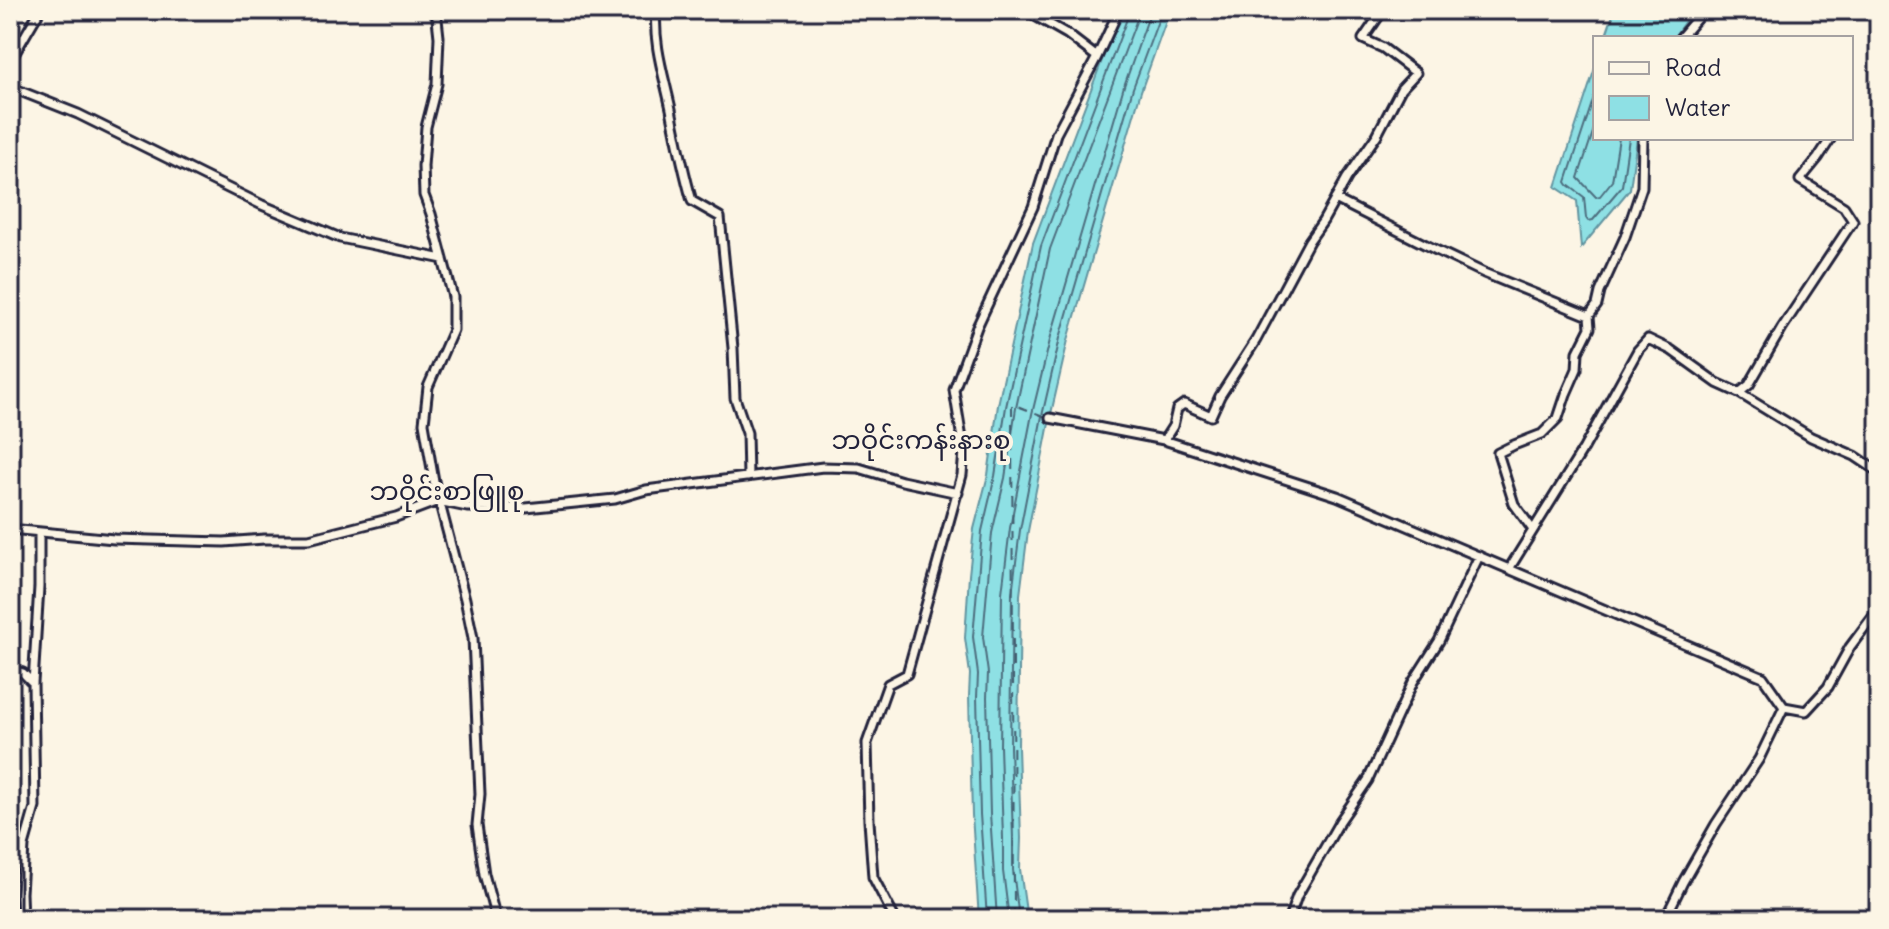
<svg xmlns="http://www.w3.org/2000/svg" width="1889" height="929" viewBox="0 0 1889 929" font-family="Delius,'Noto Sans Myanmar',sans-serif">
<rect width="100%" height="100%" fill="#fcf5e5"/>
<filter id="ink" filterUnits="userSpaceOnUse"><feTurbulence type="fractalNoise" baseFrequency=".0125" numOctaves="2"/><feDisplacementMap in="SourceGraphic" scale="16" xChannelSelector="R" yChannelSelector="G"/><feConvolveMatrix kernelMatrix="1 2 1 2 8 2 1 2 1" color-interpolation-filters="sRGB"/></filter>
<g filter="url(#ink)">
<path fill="#8ee0e4" stroke="#6394a0" stroke-width="2" d="M1121 10H1170L1141 91 1068 340 1050 418 1028 531 1020 595 1018 747 1021 838 1020 869 1027 919H979L972 815 969 696 970 674 965 638 969 575 974 529 988 475 998 405 1033 243Z
M1617 10H1693L1673 38H1605L1613 15Z
M1595 68V138H1637L1630 189 1581 248 1577 201 1556 187Z"/>
<g fill="none" stroke-linecap="round" stroke-linejoin="round">
<path stroke="#4d6e7f" stroke-width="2" d="M1595 94 1566 182 1568 185 1584 197 1586 218 1588 221 1593 220 1622 186 1629 138
M1595 126 1578 178 1596 197 1600 196 1612 181 1619 138
M987 919 980 814 977 697 978 674 973 637 982 531 995 476 1006 407 1041 246 1128 16V10
M997 919 990 814 987 697 988 673 983 637 992 533 1005 478 1016 408 1050 249 1137 19 1138 10
M1009 919 1003 871V838L1000 746 1002 593 1010 528 1032 414 1051 336 1124 86 1151 10
M1019 919 1013 870V838L1010 747 1012 594 1020 530 1042 416 1060 338 1133 88 1162 10"/>
<path stroke="#425b6e" stroke-width="2" stroke-dasharray="10 8" stroke-linecap="butt" d="M1014 919 1012 404 1046 417"/>
<g stroke="#22223b" stroke-width="13">
<path id="minor" d="M436 10 439 37 437 84 426 127 423 166 424 195 431 214 453 297V330L428 387 424 423 434 481 465 599 473 638 480 794 477 825 484 874 496 919
M656 10C653 44 664 76 671 109 677 140 683 170 692 201L720 217 733 348 735 398 747 433 748 477
M1029 10 1037 17 1067 34 1097 57
M1680 38 1704 10
M10 65 12 58 40 10
M10 87 78 114 262 205 340 238 443 259
M1335 199 1436 250 1484 273 1589 316 1597 305 1600 292 1625 237 1642 187 1643 138
M1739 393 1811 437 1855 456 1879 472
M1050 418 1164 440 1337 496 1763 677 1784 707 1759 759 1716 824 1683 882 1665 919
M1164 440 1173 426 1177 409 1184 404 1211 416 1220 396 1256 340 1309 241 1323 221 1347 178 1377 135 1401 89 1416 73 1383 48 1363 39 1383 10
M10 529 114 539 224 542 264 539H309L396 517 438 501 467 507 526 508 615 499 646 490 823 467 859 468 902 481 958 493
M1533 530 1514 504 1498 453 1514 445 1542 434 1558 418 1566 394 1577 369 1578 352 1590 328 1589 316
M1509 569 1584 448 1638 350 1648 339 1671 350 1717 383 1739 393 1749 385 1782 328 1853 221 1844 207 1800 180 1818 158 1831 138
M10 669 23 673 33 683
M1784 707 1806 711 1828 687 1850 647 1879 608
M22 919 21 893 24 846 35 807 33 683 39 587V532
M895 919 873 877 869 821 867 743 888 684 907 674 962 475 964 451 954 390 977 327 1033 207 1056 134 1097 57 1119 10
M1289 919 1297 896 1340 821 1368 780 1413 682 1439 641 1479 556"/>
</g>
<use href="#minor" stroke="#fcf5e5" stroke-width="7"/>
</g>
</g>
<g text-anchor="middle" dominant-baseline="central" stroke-width="8" stroke-linejoin="round" paint-order="stroke">
<g font-size="26" fill="#22223b" stroke="#fcf5e5">
<text x="921" y="439">ဘဝိုင်းကန်းနားစု</text>
<text x="447" y="490">ဘဝိုင်းစာဖြူစု</text>
</g>
</g>
<rect width="1889" height="929" fill="none" stroke="#fcf5e5" stroke-width="40"/>
<rect x="20" y="20" width="1849" height="889" fill="none" stroke="#22223b" stroke-width="3" filter="url(#ink)"/>
<rect x="1593" y="36" width="260" height="104" fill="#fcf5e5" stroke="#a5a1a1" stroke-width="2"/>
<rect x="1609" y="62" width="40" height="12" fill="#fcf5e5" stroke="#a5a1a1" stroke-width="2"/>
<text x="1665" y="76" font-size="24" fill="#22223b">Road</text>
<rect x="1609" y="96" width="40" height="24" fill="#8ee0e4" stroke="#a5a1a1" stroke-width="2"/>
<text x="1665" y="116" font-size="24" fill="#22223b">Water</text>
</svg>
